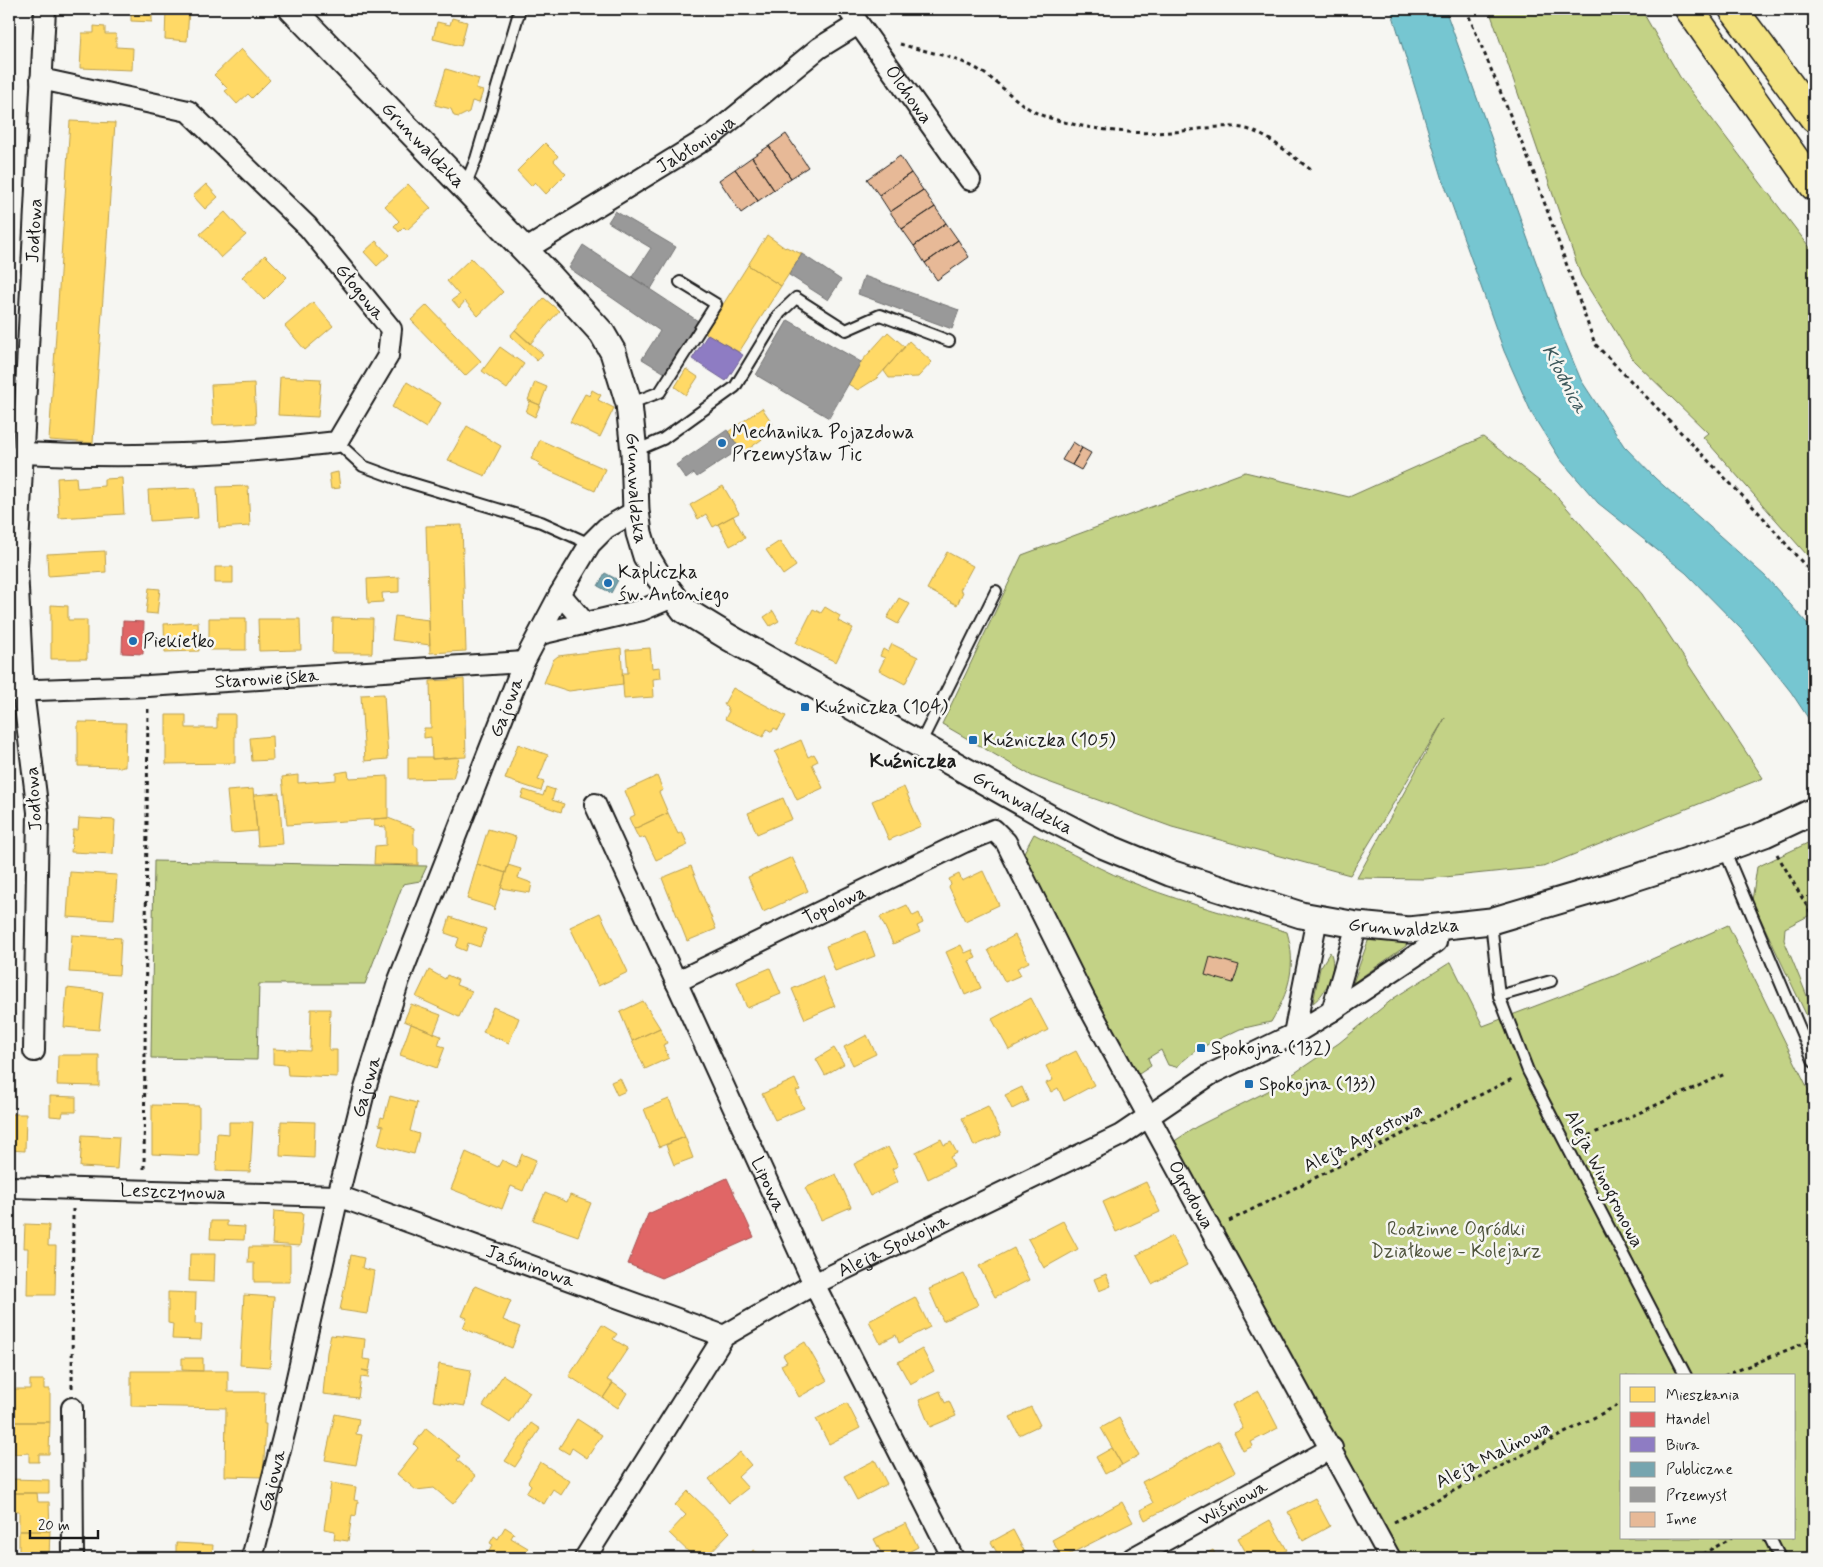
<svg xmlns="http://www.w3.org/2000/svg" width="1823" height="1567" viewBox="0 0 1823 1567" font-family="Mynerve,sans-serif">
<rect width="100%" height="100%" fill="#f6f6f2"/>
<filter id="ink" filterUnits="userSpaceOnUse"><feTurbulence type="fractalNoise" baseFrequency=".02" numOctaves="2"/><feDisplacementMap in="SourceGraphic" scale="10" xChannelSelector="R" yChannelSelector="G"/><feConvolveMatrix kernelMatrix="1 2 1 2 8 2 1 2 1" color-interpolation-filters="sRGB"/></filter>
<g filter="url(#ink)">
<path fill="#c3d286" stroke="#707751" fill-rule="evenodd" d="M1489 9H1641L1680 77 1814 253V563L1703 437 1708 433 1634 361 1581 276Z
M1483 437 1553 492 1642 594 1763 778 1543 867 1425 879 1357 878 1445 718 1350 875 1172 827 1032 776 942 724 1022 555 1245 472 1349 497Z
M1034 834C1069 852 1104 872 1141 886 1188 904 1238 917 1287 932 1297 966 1289 992 1271 1022L1240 1029 1196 1050 1176 1067 1168 1065 1161 1050 1148 1058 1151 1066 1136 1076 1049 914 1022 856Z
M1814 840V913L1785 928 1784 940 1814 1013V1031L1752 901 1757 867Z
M154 861 427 866 420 881 403 884 365 984H259L257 1060 151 1058Z
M1728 925 1814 1101V1558H1385L1173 1142 1196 1127 1268 1091 1339 1043 1394 998 1451 962 1483 1026 1614 976ZM1622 1376H1794V1538H1622Z
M1371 939 1407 943 1406 946 1353 983 1368 941Z
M1330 952C1338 967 1327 993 1313 1003L1320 968Z"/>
<path fill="#76c6d1" stroke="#528289" d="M1391 9H1445L1563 337 1581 380 1624 446 1655 478 1765 576 1814 631V727L1791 692 1742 630 1686 573 1598 503 1560 459 1532 414 1504 351 1443 180Z"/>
<path fill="#ffd966" stroke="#bba050" d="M131 9H152V22L131 21Z
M166 9H189L187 41 165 39Z
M452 18 467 22 461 46 433 39 437 22 450 25Z
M94 26 105 27V34H116V47L133 48 132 70 80 68 82 33H94Z
M241 49 270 80 252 98 248 94 237 104 225 91 228 89 214 75Z
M446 69 479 79 476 89 483 91 479 103 472 101 469 112 459 117 454 116 451 109 435 105Z
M70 121 115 123 93 443 49 440Z
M545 143 558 156 554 161 566 174 546 194 535 182 531 186 517 171Z
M206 184 218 197 205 209 193 196Z
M408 184 431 208 407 230 404 227 399 232 394 226 399 221 385 206Z
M225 212 246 235 221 258 200 234Z
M767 235 785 248 786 247 802 254 781 286 748 265Z
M376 241 389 255 377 266 364 252Z
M265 255 287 277 264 300 242 277Z
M471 258 503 292 478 316 465 301 459 308 452 300 459 295 447 281Z
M748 265 781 286 739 352 705 333Z
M544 298 559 311 530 344 515 330Z
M313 302 333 326 305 350 285 326Z
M427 305 481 361 465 376 411 320Z
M515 330 543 354 537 361 510 336Z
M888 332 905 347 877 378 858 390 848 384 861 362Z
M909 341 932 362 918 377 889 378 884 371Z
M500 347 524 364 507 389 482 371Z
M686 369 698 377 686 395 675 387Z
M280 377 321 379 318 417 278 415Z
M407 382 441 403 426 428 392 407Z
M535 382 547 387 540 405 528 400Z
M254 383 256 423 213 425 211 385Z
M592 390 601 395 598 400 614 408 600 437 570 422 585 394 590 396Z
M530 401 540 405 535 417 526 412Z
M762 408 773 424 761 433 765 437 743 453 728 432Z
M467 426 501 446 485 476 448 460Z
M540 440 605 469 595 491 539 466 540 463 531 459Z
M338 472 340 488 331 489 329 474Z
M76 477 77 488 104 486V479L122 478 124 514 59 518 57 478Z
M248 486 250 526 219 528 217 487Z
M723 486 739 513 713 527 706 514 698 519 690 505Z
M196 488 198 518 150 521 148 490Z
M733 516 745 538 730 546 718 524Z
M462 525 466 651 430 653 426 526Z
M780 541 796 566 783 575 766 550Z
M105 551 106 572 48 576 47 554Z
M947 552 973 566 960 590 963 592 957 605 927 589Z
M215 567H233V583H215Z
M399 577V592L382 593 383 602 368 603 367 579Z
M149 588 160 589 157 614 146 613Z
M899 598 910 604 898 624 887 618Z
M51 605 68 606V620H87V659H51Z
M825 607 840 616 838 621 853 628 836 662 796 643 813 609 821 613Z
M773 611 779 621 770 626 764 617Z
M395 616 429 620 430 645 392 640Z
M209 618H246V650H209Z
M333 618 373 619 372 653H332Z
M258 619H300L301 650 259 651Z
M198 622 199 651 165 652 164 624Z
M892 644 918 657 905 684 879 670 885 658 880 656 883 649 888 652Z
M621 648 623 684 569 691 544 683 553 660 558 656Z
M650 648 652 668 660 667 661 678 653 679 654 697 624 699 622 673H628L626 650Z
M464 679 466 757 432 759 431 737 424 738V728H431L430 681Z
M733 688 786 716 778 730 774 728 772 732 767 729 763 737 725 719 729 711 724 704Z
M384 694 388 759 365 761 361 695Z
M217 714H235V763L166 764V715H186V728H217Z
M78 722 126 723 125 767 78 766Z
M272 736 273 760 252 761 250 738Z
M801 740 808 757 814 754 818 761 812 764 823 788 797 800 775 752Z
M518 744 548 755 538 780 544 782 541 791 505 779Z
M408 757H432V759L457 757 459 758 453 778 408 779Z
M348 771 349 778 388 776V818L287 825 282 777 298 775V783L336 780V773Z
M657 776 663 790 659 792 668 813 634 829 629 818 635 815 625 791Z
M546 787 555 790 552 800 564 804 561 812 521 798 524 790 543 796Z
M904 787 921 826 889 840 872 801Z
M253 789 257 831 231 833 227 791Z
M279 793 283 844 258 846 254 795Z
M783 798 792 819 757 834 748 813Z
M668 813 678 834 682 832 688 845 656 860 645 837 639 839 634 829Z
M79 818 115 820 113 854 71 852 73 830H78Z
M388 818 414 828V845L418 848V865L374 864 375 846 386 845V827L374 826V819Z
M9 822H13V844H9Z
M488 829 516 837 506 873 477 864Z
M792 857 808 891 763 912 748 877Z
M477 864 506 873 494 910 493 907 467 899Z
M508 865 521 869 518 878 532 883 530 893 501 888Z
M691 866 716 929 687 941 662 878Z
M983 871 999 905 965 921 949 887 951 885 949 879 959 874 962 881Z
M70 872 117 875 114 920 67 917Z
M907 905 913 916 919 913 923 923 917 926 920 932 893 944 880 917Z
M600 913 628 972 598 986 570 927Z
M450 917 486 929 480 947 468 943 466 951 456 947 459 938 445 933Z
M866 931 875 956 835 971 826 946Z
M72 935 121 938 119 975 69 972Z
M1015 935 1029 962 1017 968 1021 975 1005 982 988 950Z
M961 945 965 953 972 950 976 958 969 961 981 988 965 995 946 952Z
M770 968 781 994 747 1008 737 982Z
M429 970 445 979 447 975 458 980 456 985 472 991 459 1017 416 997Z
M822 976 835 1006 805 1019 792 989Z
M67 988 103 992 99 1030 64 1027Z
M1031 998 1048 1030 1009 1050 992 1019Z
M643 1001 660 1028 632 1041 620 1012Z
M411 1004 441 1015 434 1033 404 1021Z
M493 1007 519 1018 509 1043 483 1032Z
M311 1009H330L329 1050H337V1077L288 1075 287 1065 273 1064V1049L310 1051Z
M411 1024 441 1036 438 1045 445 1047 437 1068 400 1055Z
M660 1028 667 1043 663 1045 669 1058 645 1069 632 1041Z
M867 1035 876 1054 853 1065 844 1047Z
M834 1048 844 1064 825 1075 816 1059Z
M1076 1051 1094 1085 1064 1101 1058 1088 1051 1092 1046 1083 1053 1080 1046 1066Z
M58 1055H99V1086L57 1085Z
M620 1078 626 1091 617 1095 611 1082Z
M795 1079 800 1090 796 1091 804 1108 775 1120 762 1094Z
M1022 1087 1028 1101 1012 1109 1005 1095Z
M50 1096 76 1097V1112H63L62 1117 50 1116Z
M390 1096 417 1103 410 1131 419 1134 414 1154 378 1145 383 1126 379 1125 381 1117 384 1118Z
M669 1099 685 1137 659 1147 644 1109Z
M152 1105 199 1106V1156L152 1154Z
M988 1106 1001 1135 974 1146 962 1118Z
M9 1114H26L25 1151 9 1150Z
M281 1121 315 1122 314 1158 280 1156Z
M229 1122H253L250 1172 216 1171 217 1133 229 1134Z
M82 1135 119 1137 117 1169 80 1167Z
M685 1137 693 1158 674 1165 666 1145Z
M941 1139 944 1145 951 1142 957 1153 950 1157 954 1166 928 1179 916 1152Z
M888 1147 898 1166 892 1169 898 1182 870 1196 854 1164Z
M466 1152 498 1167 502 1160 517 1167 522 1154 536 1160 523 1191 511 1186 502 1209 451 1189Z
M836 1174 851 1207 821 1220 805 1188Z
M1146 1182 1160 1212 1116 1232 1103 1202Z
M545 1193 567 1202 570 1195 591 1203 578 1236 533 1220Z
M274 1211 303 1213 300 1246 272 1244Z
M211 1221H227V1226L245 1227 244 1240 210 1239Z
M1063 1221 1078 1249 1044 1268 1028 1239Z
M25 1224 49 1225 48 1246H56L55 1295H27L28 1248H24Z
M1172 1236 1187 1265 1152 1284 1137 1255Z
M249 1247H290V1282H254V1263H248Z
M1014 1248 1029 1280 995 1297 979 1266Z
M190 1254H215L214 1282 189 1281Z
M351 1255 364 1258 362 1268 374 1271 367 1314 340 1310Z
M964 1274 978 1305 943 1321 929 1289Z
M1106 1274 1111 1286 1099 1291 1094 1279Z
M475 1286 511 1301 503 1320 520 1327 512 1348 463 1328 467 1318 462 1316Z
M168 1292 196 1293 195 1324H202L201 1340 172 1339 173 1324 168 1323Z
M244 1295 274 1297 270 1367 240 1365Z
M915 1297 930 1327 899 1343 896 1335 880 1343 869 1321Z
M602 1325 617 1334 613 1339 628 1348 607 1380 613 1383 603 1398 569 1376Z
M331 1335 365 1339 363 1359 371 1360 369 1371 362 1370 369 1372 368 1378 361 1377 358 1398 323 1394 327 1352Z
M805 1342 827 1381 799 1397 781 1365 787 1362 783 1355Z
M922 1349 934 1371 910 1384 898 1362Z
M182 1358H203V1371L182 1370Z
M439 1364 471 1370 465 1406 433 1401Z
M131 1371H228V1392H265L264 1424H266L263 1477 225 1476 226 1408 131 1406Z
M503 1375 530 1392 510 1423 483 1406Z
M30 1380H44V1389H50V1422H14V1389H30Z
M613 1383 627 1393 618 1408 603 1398Z
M940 1391 945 1403 949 1401 956 1416 930 1427 919 1400Z
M1259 1391 1278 1428 1251 1442 1253 1446 1243 1451 1234 1433 1243 1429 1232 1405Z
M847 1403 860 1428 829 1444 816 1419Z
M1031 1407 1040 1425 1019 1435 1010 1417Z
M335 1414 359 1419 356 1434 362 1435 356 1465 325 1460Z
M1119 1418 1139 1455 1122 1465 1101 1428Z
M577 1419 602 1435 587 1458 572 1448 569 1454 559 1448Z
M14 1422H50L49 1454H39V1462H29V1453L14 1454Z
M531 1423 540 1429 515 1467 505 1461Z
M426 1428 460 1456 457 1460 476 1476 453 1504 434 1488 416 1490 397 1474 418 1448 414 1444Z
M1219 1441 1235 1472 1145 1520 1140 1510 1153 1503 1142 1482Z
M1112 1448 1122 1465 1105 1474 1096 1457Z
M740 1452 751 1465 738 1477 748 1488 729 1503 709 1479Z
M875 1460 887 1484 857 1500 844 1476Z
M540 1462 570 1481 561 1495 553 1489 544 1504 526 1493 531 1485 528 1482Z
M9 1479 49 1480V1493H11V1511L9 1512Z
M331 1483 356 1487 354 1500 358 1501 356 1516 352 1515 348 1541 334 1539 335 1531 324 1529Z
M688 1491 730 1532 705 1558H695L669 1533 686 1515 675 1505Z
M11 1493H37L38 1502H49L50 1531H19V1511H11Z
M1315 1498 1330 1526 1303 1541 1288 1512Z
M1122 1502 1133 1522 1062 1558 1052 1540Z
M1270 1520 1287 1550 1272 1558H1249L1238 1538Z
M906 1523 918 1547 897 1558H884L874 1539Z
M505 1527 514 1533 511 1538 528 1548 522 1558H487L485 1557 493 1545 490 1543 494 1536 498 1539Z
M1013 1530 1028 1558H1000L991 1542Z
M19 1531H50L49 1558H19Z
M176 1543 213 1545 212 1558H176Z
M753 1550 767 1558H748Z
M1213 1550 1217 1558H1199Z"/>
<path fill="#e06666" stroke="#a55050" d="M123 621 144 622 143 654 122 653Z
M727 1178 754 1237 662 1278 628 1264 648 1214Z"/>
<path fill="#8e7cc3" stroke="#6c5f91" d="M708 334 743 355 726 381 692 359Z"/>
<path fill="#76a5af" stroke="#5b7c83" d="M605 573 618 580 611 593 598 586Z"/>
<path fill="#999" stroke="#747474" d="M615 211 676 247 651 289 632 277 651 248 608 222Z
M583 245 698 321 665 373 642 359 660 331 569 268Z
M802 254 841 280 828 300 789 275Z
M864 276 959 310 952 329 858 294Z
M788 320 861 362 829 418 756 375Z
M727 430 740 449 697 477 694 473 686 479 676 465Z"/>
<path fill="#e7b997" stroke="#1c1c1c" d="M786 134 808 167 791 178 769 146Z
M769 146 791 178 774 190 752 157Z
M900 156 911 173 879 195 867 179Z
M752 157 774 190 758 201 735 169Z
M735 169 758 201 741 213 719 180Z
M911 173 923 190 890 212 879 195Z
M923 190 935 207 902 229 890 212Z
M935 207 946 223 914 246 902 229Z
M946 223 958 240 925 263 914 246Z
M958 240 969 257 937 280 925 263Z
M1073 442 1082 448 1072 465 1062 460Z
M1082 448 1091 453 1081 470 1072 465Z
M1210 957 1239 965 1233 983 1205 975Z"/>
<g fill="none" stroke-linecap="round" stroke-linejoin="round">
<g stroke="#1c1c1c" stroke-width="14">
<path id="service" d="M465 186 476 159 520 9
M629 404 660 392 716 304 680 282
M337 442 363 466 401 480 541 522 590 544
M635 451 663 439 735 387 780 313 796 298 846 330 880 315 949 341
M920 744 996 591
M1724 849 1814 1062
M1491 922 1499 996 1551 981
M1499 996 1528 1071 1686 1376
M1770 1538 1780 1558"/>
</g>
<g stroke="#1c1c1c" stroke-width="24">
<g id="minor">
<path id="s1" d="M848 9 970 180"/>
<path id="s2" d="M525 250 714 134 819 48 858 24"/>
<path d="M21 453C127 458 232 455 337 442L388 356 391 329 308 227 188 111 41 79"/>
<path d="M560 594 586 624"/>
<path d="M540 634 642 610 673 597"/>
<path id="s3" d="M9 691 148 686 524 662"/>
<path id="s4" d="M595 804 814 1284 953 1558"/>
<path id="s5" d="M676 982 964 842 994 830 1006 842 1085 1000 1390 1558"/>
<path d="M1332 1011 1357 925"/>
<path d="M1294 1034 1317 918"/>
<path id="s6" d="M34 1051 38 812 23 691 17 568 45 9"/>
<path id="s7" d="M9 1187 338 1196 724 1336"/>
<path d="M72 1408 73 1558"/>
<path id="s8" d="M252 1558 287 1422 338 1196 364 1092 399 980 524 662 560 594 590 544 606 528 636 511"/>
<path id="s9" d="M585 1558 724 1336 814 1284 1121 1135 1211 1074 1294 1034 1332 1011 1436 942 1437 929"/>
<path id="s10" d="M1133 1558 1332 1448"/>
</g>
</g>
<g stroke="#1c1c1c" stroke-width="29">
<g id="tertiary">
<path id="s11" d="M292 9 549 275 602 333 613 352 629 404 634 452 636 511 639 533 646 556 658 576 684 610 730 638 1048 817 1102 845 1170 873 1301 915 1357 925 1409 930 1491 921 1622 882 1724 849 1765 834 1814 811"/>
</g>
</g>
<g stroke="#1c1c1c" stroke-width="31">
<path id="primary" d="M1689 9 1814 186
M1733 9 1814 118"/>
</g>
<path stroke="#1c1c1c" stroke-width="3" stroke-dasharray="4 4" stroke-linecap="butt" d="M1466 9 1532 168 1595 344 1760 514 1814 576
M900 44C927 52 959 57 982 72 1005 87 1021 109 1047 117 1083 129 1133 135 1171 132 1194 131 1219 124 1242 128 1268 133 1292 157 1313 171
M1777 854 1812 915
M1581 1139 1725 1074
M144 1169 148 706
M1229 1221 1514 1078
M1724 1376 1814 1339
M72 1388 73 1209
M1394 1522 1622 1403
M1695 1558 1732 1538"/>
<use href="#service" stroke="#f6f6f2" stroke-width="10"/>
<use href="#minor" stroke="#f6f6f2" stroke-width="20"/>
<use href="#tertiary" stroke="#f6f6f2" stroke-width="25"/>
<use href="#primary" stroke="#f4e382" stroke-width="28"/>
</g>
</g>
<g fill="#1f6fb2" stroke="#f6f6f2" stroke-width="2">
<circle cx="722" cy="443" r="5"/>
<circle cx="608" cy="583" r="5"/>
<circle cx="133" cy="641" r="5"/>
<rect x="800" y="702" width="10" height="10" rx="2.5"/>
<rect x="968" y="735" width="10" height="10" rx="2.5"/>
<rect x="1196" y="1043" width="10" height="10" rx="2.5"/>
<rect x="1244" y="1079" width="10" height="10" rx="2.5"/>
</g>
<g text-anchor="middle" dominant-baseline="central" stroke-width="5" stroke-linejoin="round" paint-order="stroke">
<g font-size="19" fill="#1c1c1c" stroke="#f6f6f2">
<text stroke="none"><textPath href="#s1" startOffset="105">Olchowa</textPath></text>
<text stroke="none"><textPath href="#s2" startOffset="201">Jabłoniowa</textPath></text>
<text stroke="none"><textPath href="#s11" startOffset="189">Grunwaldzka</textPath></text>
<text stroke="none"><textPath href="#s6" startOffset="822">Jodłowa</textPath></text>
<text transform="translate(360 292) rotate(51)">Głogowa</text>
<text stroke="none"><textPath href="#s11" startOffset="609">Grunwaldzka</textPath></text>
<text stroke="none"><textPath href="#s3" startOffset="258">Starowiejska</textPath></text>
<text stroke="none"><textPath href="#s8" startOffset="890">Gajowa</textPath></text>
<text transform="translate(34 799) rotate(-94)">Jodłowa</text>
<text stroke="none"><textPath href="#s11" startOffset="1134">Grunwaldzka</textPath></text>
<text stroke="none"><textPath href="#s5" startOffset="176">Topolowa</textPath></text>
<text stroke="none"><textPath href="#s11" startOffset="1539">Grunwaldzka</textPath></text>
<text stroke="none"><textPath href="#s8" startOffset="485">Gajowa</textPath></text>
<text transform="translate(1363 1138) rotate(-27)">Aleja Agrestowa</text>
<text transform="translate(1604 1179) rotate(63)">Aleja Winogronowa</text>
<text stroke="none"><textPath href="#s4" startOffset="418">Lipowa</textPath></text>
<text stroke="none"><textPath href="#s7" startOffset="164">Leszczynowa</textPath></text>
<text stroke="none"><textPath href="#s5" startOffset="768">Ogrodowa</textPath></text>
<text stroke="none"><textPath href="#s9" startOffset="454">Aleja Spokojna</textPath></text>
<text stroke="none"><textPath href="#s7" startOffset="534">Jaśminowa</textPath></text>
<text transform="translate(1493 1455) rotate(-27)">Aleja Malinowa</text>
<text stroke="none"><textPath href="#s8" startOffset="80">Gajowa</textPath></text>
<text stroke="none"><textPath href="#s10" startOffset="114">Wiśniowa</textPath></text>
</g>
<g font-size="19" fill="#1c1c1c" stroke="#f6f6f2" text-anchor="start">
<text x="732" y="432">Mechanika Pojazdowa<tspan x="732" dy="22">Przemysław Tic</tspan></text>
<text x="618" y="572">Kapliczka<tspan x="618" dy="22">św. Antoniego</tspan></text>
<text x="143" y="641">Piekiełko</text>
<text x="815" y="707">Kuźniczka (104)</text>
<text x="983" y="740">Kuźniczka (105)</text>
<text x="1211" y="1048">Spokojna (132)</text>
<text x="1259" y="1084">Spokojna (133)</text>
</g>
<g font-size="19" fill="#4e533c" stroke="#f6f6f2">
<text x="1456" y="1229">Rodzinne Ogródki<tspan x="1456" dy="22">Działkowe - Kolejarz</tspan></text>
</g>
<g font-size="20" font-style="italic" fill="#3c585b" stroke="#f6f6f2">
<text transform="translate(1564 379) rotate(62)">Kłodnica</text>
</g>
<g font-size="20" font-weight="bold" fill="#1c1c1c" stroke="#f6f6f2">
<text x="913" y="761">Kuźniczka</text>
</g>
</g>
<rect width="1823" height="1567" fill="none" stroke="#f6f6f2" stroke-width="30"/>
<rect x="15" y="15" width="1793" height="1537" fill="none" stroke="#1c1c1c" stroke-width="2" filter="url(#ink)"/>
<rect x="1620" y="1374" width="175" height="165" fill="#f6f6f2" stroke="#9f9f9c"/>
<rect x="1630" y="1387" width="25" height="15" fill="#ffd966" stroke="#9f9f9c"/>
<text x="1666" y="1400" font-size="15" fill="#1c1c1c">Mieszkania</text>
<rect x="1630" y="1412" width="25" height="15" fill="#e06666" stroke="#9f9f9c"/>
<text x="1666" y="1424" font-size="15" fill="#1c1c1c">Handel</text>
<rect x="1630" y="1437" width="25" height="15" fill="#8e7cc3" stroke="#9f9f9c"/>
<text x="1666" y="1450" font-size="15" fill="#1c1c1c">Biura</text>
<rect x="1630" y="1462" width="25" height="15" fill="#76a5af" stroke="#9f9f9c"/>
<text x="1666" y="1474" font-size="15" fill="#1c1c1c">Publiczne</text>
<rect x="1630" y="1487" width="25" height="15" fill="#999999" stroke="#9f9f9c"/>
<text x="1666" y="1500" font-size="15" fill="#1c1c1c">Przemysł</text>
<rect x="1630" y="1512" width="25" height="15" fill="#e7b997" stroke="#9f9f9c"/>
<text x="1666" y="1524" font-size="15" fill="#1c1c1c">Inne</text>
<path d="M30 1530v8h68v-8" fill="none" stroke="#1c1c1c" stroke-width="2.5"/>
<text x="38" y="1530" font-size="15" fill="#1c1c1c" stroke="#f6f6f2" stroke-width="4" paint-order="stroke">20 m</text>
</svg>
